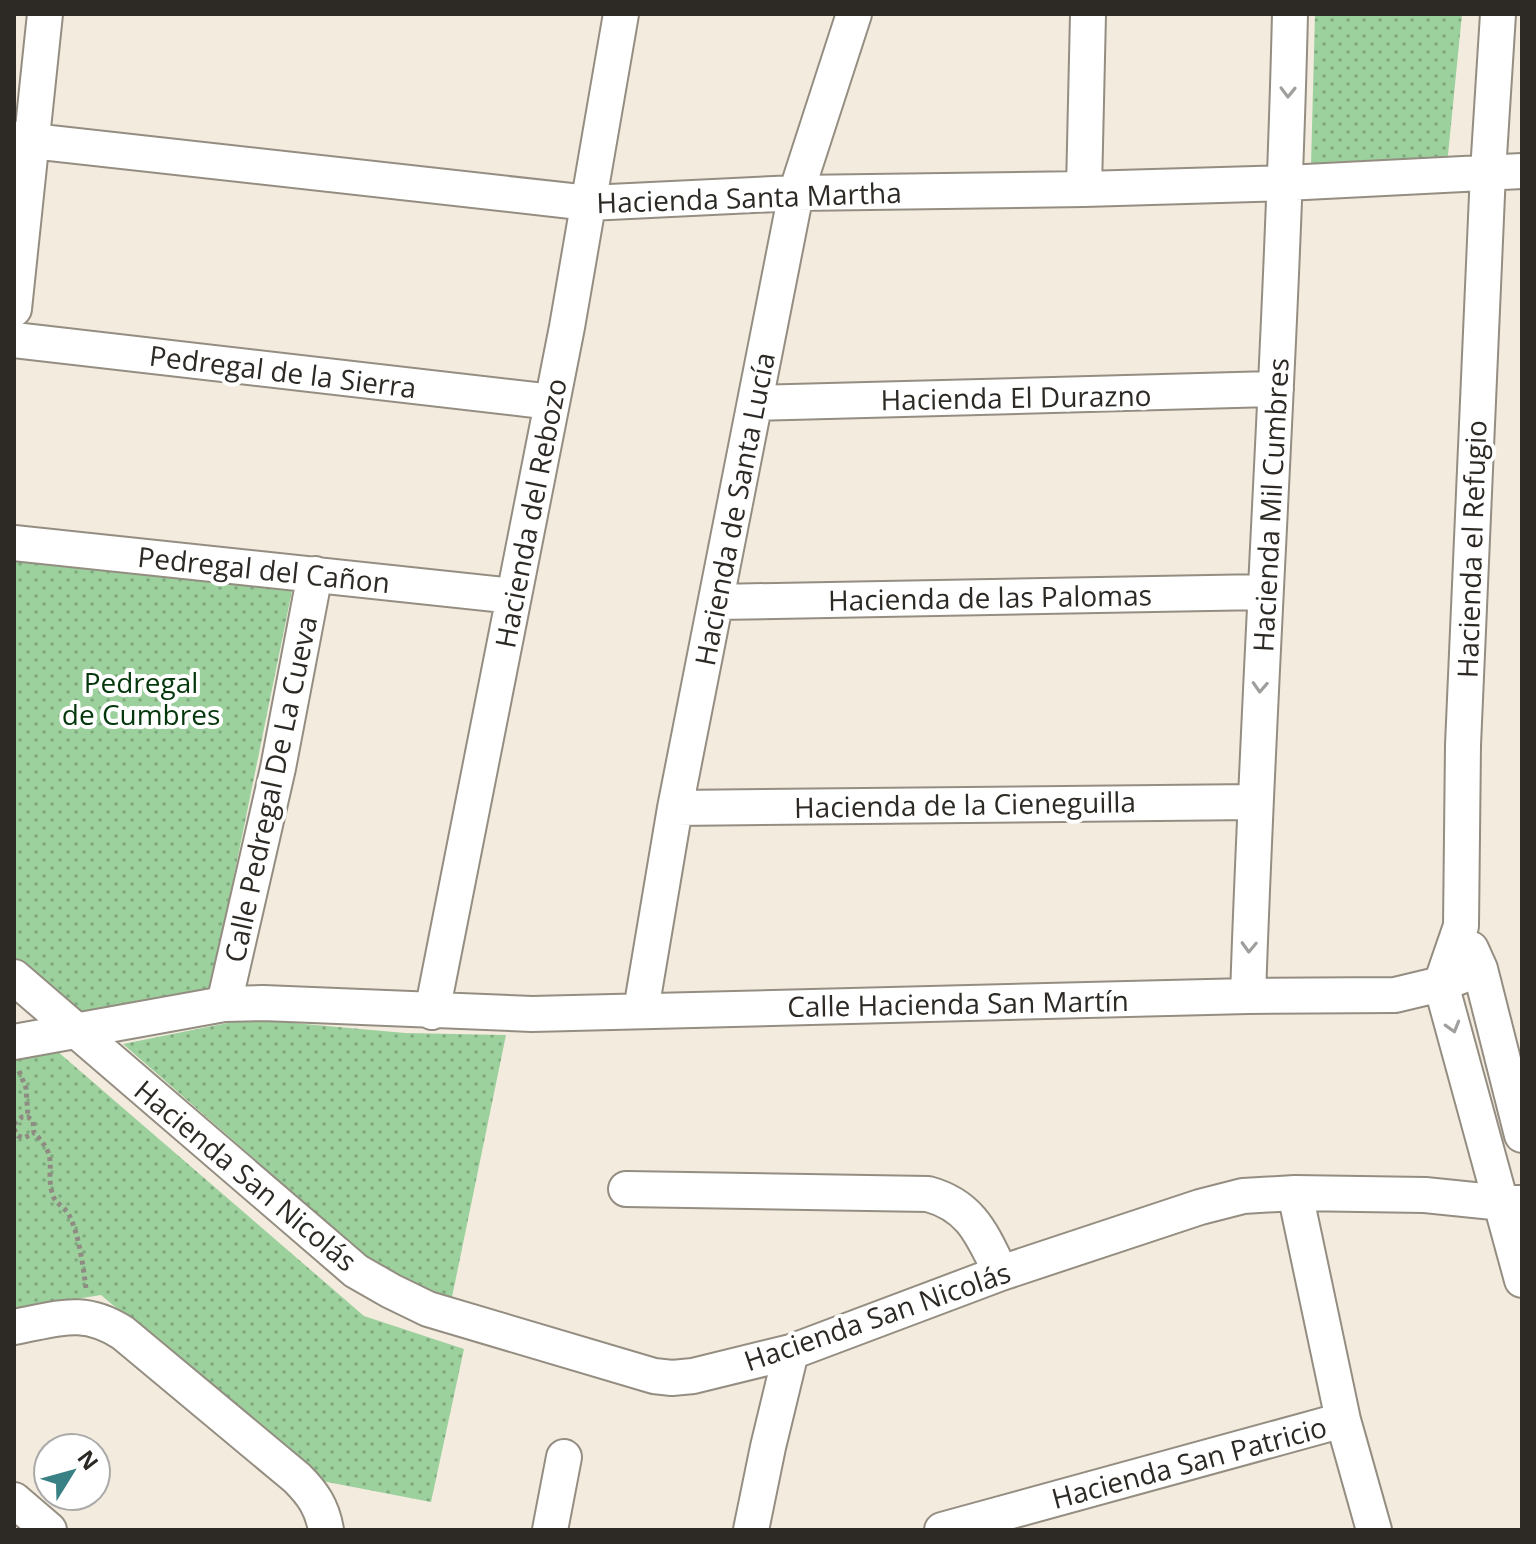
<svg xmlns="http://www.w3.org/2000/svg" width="1536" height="1544" viewBox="0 0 1536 1544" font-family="'Open Sans',sans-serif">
<defs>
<pattern id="park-dots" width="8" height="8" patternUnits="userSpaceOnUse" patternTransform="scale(2)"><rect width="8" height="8" fill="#9cd19d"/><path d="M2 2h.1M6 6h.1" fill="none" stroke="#80aa80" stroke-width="1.8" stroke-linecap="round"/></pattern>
</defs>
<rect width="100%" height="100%" fill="#f3ebde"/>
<path fill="url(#park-dots)" d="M1315 14H1462L1447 165H1311Z
M14 557 293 586 211 989 83 1013 14 956Z
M247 1019 405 1033 506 1035 451 1302 386 1274 123 1044Z
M57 1051 364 1316 464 1349 431 1502 322 1481 101 1295 14 1309V1059Z"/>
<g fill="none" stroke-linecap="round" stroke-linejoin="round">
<g stroke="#948d81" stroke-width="38">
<path id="minor" d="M1498 14 1488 172 1463 745 1461 926 1441 984 1522 1280
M14 139 589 203 796 193 1084 189 1286 183 1522 171
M1084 189 1088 14
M14 309 45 14
M14 340 552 402
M756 403 1276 389
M14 543 514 596
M716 602 1264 592
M675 808 1254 802
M1471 949 1480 969 1522 1135
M14 977 356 1271 391 1291 428 1309 654 1376 672 1378 693 1376 791 1352 1001 1273 1200 1207 1243 1196 1295 1193 1425 1195 1503 1203H1522
M1248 996C1259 668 1282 342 1290 14
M224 1004 278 768 315 574
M641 1010 675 808 796 193 854 14
M432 1012 567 327 621 14
M14 1042 224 1004 263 1003 532 1014 1248 996 1395 995 1441 984 1480 969
M626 1189 928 1194C972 1206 982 1235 1001 1273
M1295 1193 1343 1420 1374 1530
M14 1327C58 1319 83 1307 123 1333L297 1478C313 1494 322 1507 326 1530
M14 1500 49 1530
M550 1530 564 1457
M751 1530 768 1447 791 1352
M942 1530 1343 1420"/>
</g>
<path stroke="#908b82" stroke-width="5" stroke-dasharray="4 4" stroke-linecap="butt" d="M19 1071 26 1088 28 1117
M14 1124 22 1117H28L33 1121 34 1133C61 1159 44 1168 53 1196 56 1204 65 1207 69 1215 79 1234 83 1266 86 1288
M14 1129 18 1136 24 1138 34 1133"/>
<use href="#minor" stroke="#fff" stroke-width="34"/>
</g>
<defs><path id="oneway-chevron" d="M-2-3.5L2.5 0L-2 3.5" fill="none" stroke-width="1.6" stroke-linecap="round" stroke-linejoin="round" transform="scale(2)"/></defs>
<g stroke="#a09f9d">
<use href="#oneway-chevron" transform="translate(1288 92) rotate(91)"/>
<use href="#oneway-chevron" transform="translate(1260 687) rotate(93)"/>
<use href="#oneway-chevron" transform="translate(1249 947) rotate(92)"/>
<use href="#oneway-chevron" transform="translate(1453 1027) rotate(74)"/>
</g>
<g text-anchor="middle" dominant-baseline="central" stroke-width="8" stroke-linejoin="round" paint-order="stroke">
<g font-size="28" fill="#2d2a25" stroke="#fff">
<text transform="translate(749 197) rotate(-2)">Hacienda Santa Martha</text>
<text transform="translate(283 371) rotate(7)">Pedregal de la Sierra</text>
<text transform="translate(1016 397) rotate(-1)">Hacienda El Durazno</text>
<text transform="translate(1270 505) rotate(-87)">Hacienda Mil Cumbres</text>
<text transform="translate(734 509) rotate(-79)">Hacienda de Santa Lucía</text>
<text transform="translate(530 513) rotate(-79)">Hacienda del Rebozo</text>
<text transform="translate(1471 549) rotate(-88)">Hacienda el Refugio</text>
<text transform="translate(264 569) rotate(6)">Pedregal del Cañon</text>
<text transform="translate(990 597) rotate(-1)">Hacienda de las Palomas</text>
<text transform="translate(270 789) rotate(-78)">Calle Pedregal De La Cueva</text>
<text transform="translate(965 804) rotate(-1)">Hacienda de la Cieneguilla</text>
<text transform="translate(958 1003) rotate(-1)">Calle Hacienda San Martín</text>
<text transform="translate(246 1175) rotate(40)">Hacienda San Nicolás</text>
<text transform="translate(877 1316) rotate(-19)">Hacienda San Nicolás</text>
<text transform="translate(1189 1462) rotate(-15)">Hacienda San Patricio</text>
</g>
<g font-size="28" fill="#04380c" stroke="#fff">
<text x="141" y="682">Pedregal<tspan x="141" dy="32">de Cumbres</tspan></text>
</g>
</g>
<rect width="1536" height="1544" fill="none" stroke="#2d2a25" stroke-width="32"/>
<g transform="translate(72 1472) rotate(53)"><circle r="38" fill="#ffffff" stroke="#abaaa8" stroke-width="2"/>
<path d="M0-6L14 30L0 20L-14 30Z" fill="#398184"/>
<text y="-12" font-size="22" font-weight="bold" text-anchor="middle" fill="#2d2a25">N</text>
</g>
</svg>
